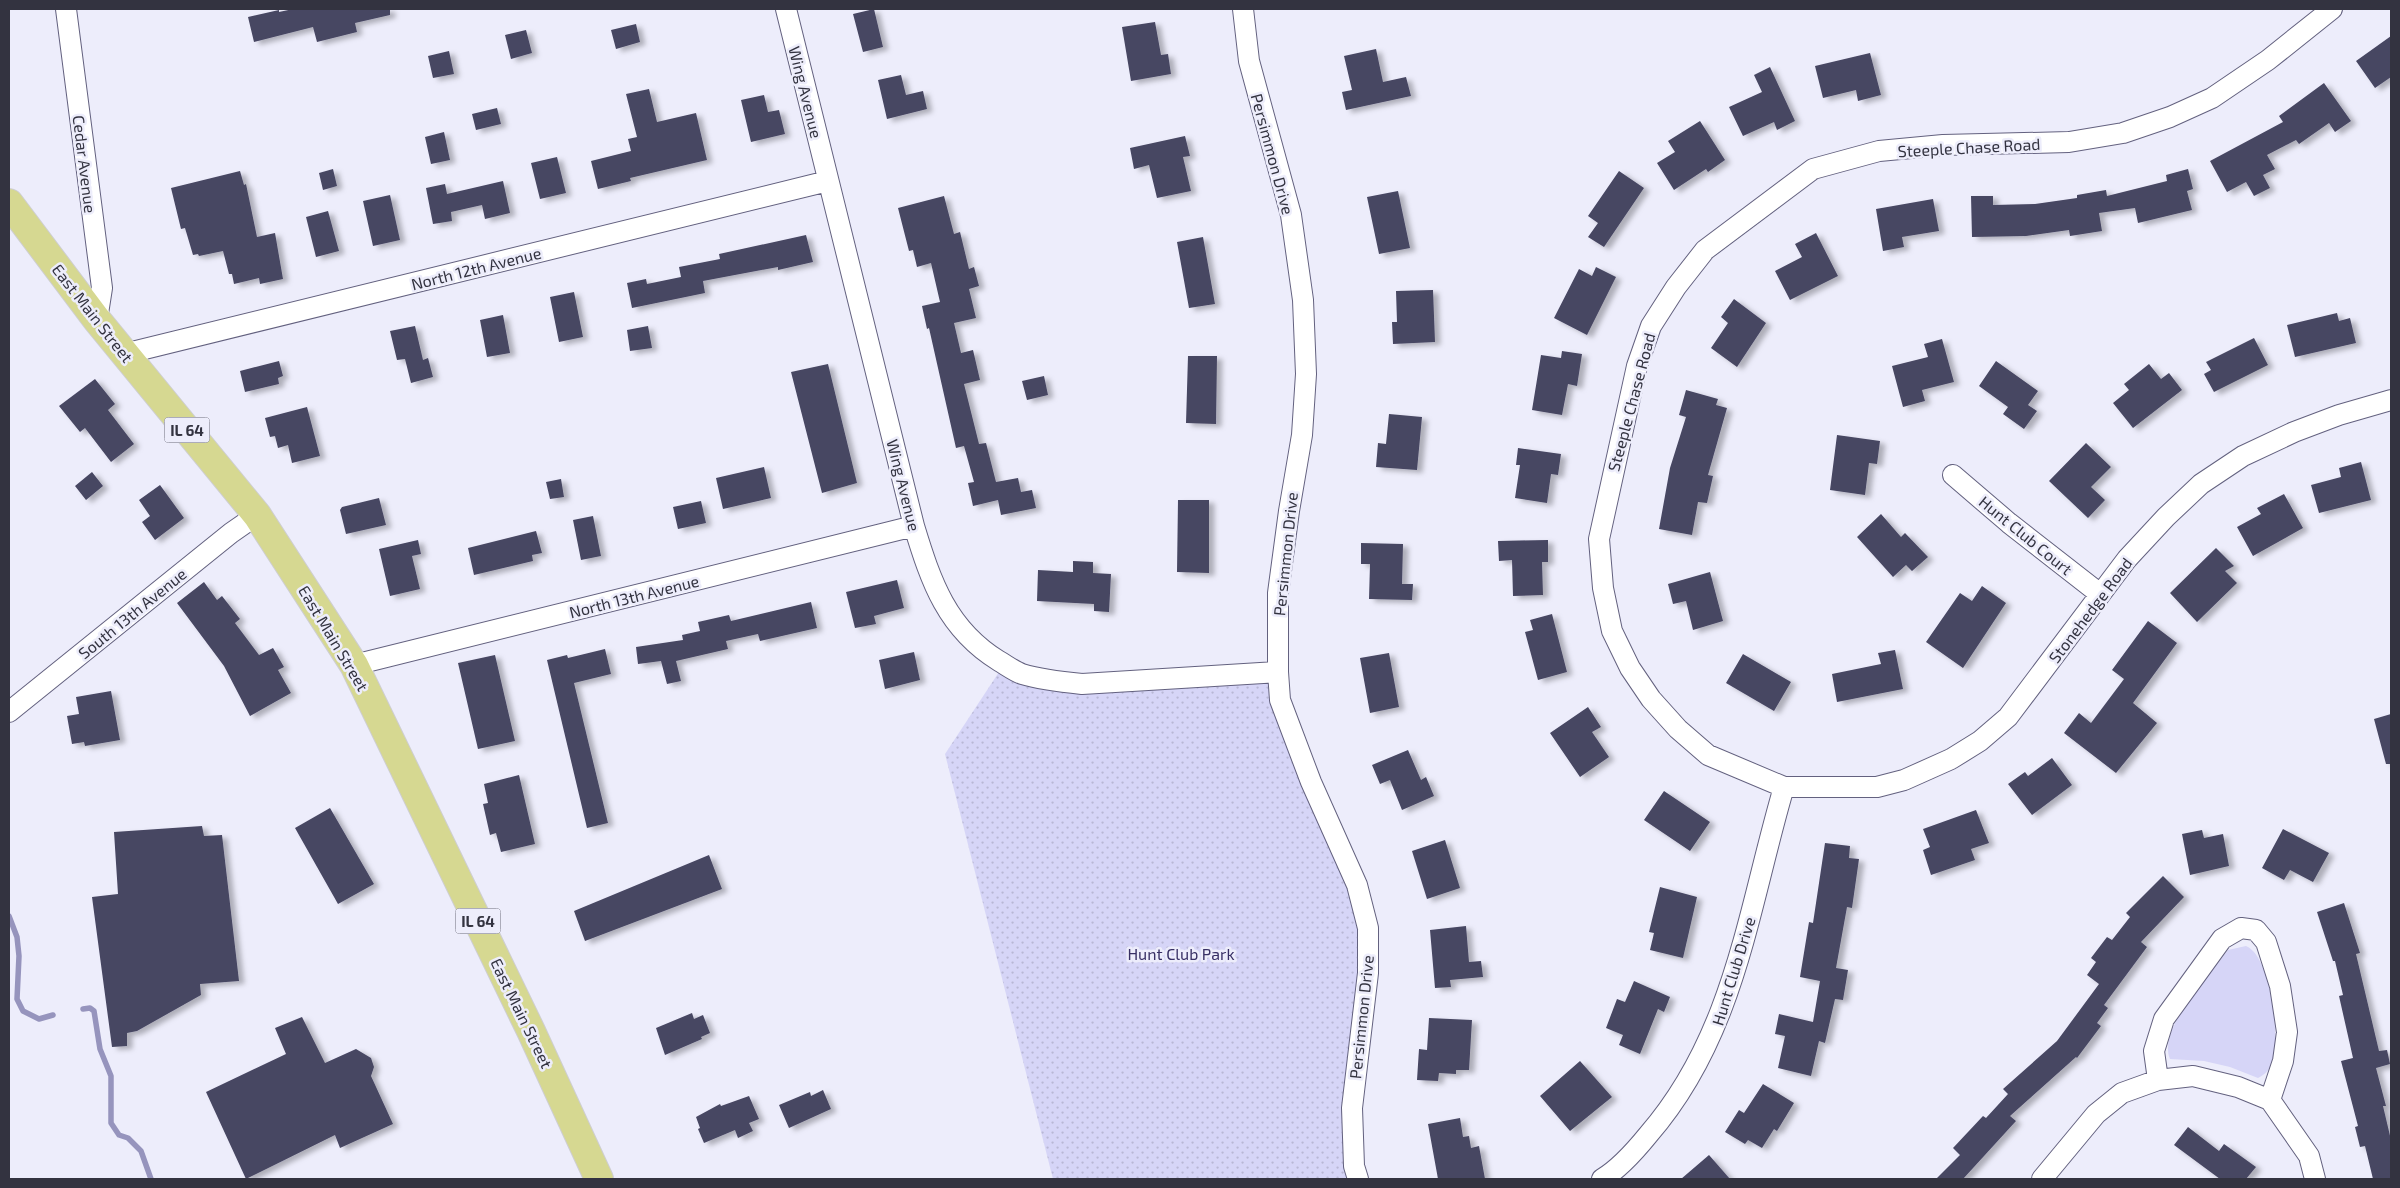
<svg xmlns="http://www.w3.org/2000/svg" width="2400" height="1188" viewBox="0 0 2400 1188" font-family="'Exo 2',sans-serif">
<defs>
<pattern id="park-dots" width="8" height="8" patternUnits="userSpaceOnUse" patternTransform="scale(1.25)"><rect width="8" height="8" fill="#d6d5f7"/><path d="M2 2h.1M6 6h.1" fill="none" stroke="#b8b7d5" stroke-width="1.8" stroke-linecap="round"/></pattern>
<filter id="shadow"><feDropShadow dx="5.5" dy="3" stdDeviation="2.5" flood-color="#0004"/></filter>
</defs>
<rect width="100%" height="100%" fill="#ededfb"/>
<path fill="#d6d5f7" d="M2246 946C2271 956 2280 1038 2273 1061 2270 1069 2266 1074 2258 1078L2230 1067 2204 1061 2170 1059C2157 1029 2210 975 2228 950Z"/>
<path fill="url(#park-dots)" d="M999 672 1268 679 1348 880 1362 932 1356 1179H1053L945 754Z"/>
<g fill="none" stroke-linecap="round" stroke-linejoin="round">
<path stroke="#9694bd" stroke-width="5.5" d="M9 916 17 937 19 956 17 999 23 1011 39 1019 53 1015
M83 1009 90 1008 94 1011 100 1049 111 1076V1123L119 1135 128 1138 141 1151 151 1179"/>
</g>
<path fill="#474662" filter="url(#shadow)" d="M293 9H390V15L355 23 357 32 317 42 313 27 254 42 248 17 279 10V12Z
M874 9 883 47 863 52 853 14Z
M1155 22 1161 55 1168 54 1171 74 1131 81 1122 27Z
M636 24 640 42 616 49 611 30Z
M526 30 532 53 511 59 505 35Z
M2391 36V77L2375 88 2356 61Z
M1376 49 1383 82 1406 77 1411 96 1346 110 1342 92 1352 90 1344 56Z
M449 51 454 74 433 78 428 56Z
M1870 53 1881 95 1858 101 1856 90 1823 98 1815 66Z
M1770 67 1795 121 1777 130 1774 122 1743 136 1729 107 1762 92 1754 75Z
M901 75 906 95 923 91 927 109 887 119 878 80Z
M2324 83 2351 121 2335 132 2329 123 2299 144 2296 140 2267 155 2275 169 2263 175 2270 188 2254 196 2246 182 2227 192 2210 161 2283 122 2279 116Z
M649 89 657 122 696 113 707 160 630 178 631 181 598 189 591 161 631 151 628 139 637 137 626 94Z
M764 95 768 112 779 110 785 134 751 142 741 100Z
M497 108 501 124 476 130 472 114Z
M1700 121 1725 160 1708 172 1706 169 1674 190 1657 163 1675 152 1668 141Z
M444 132 450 160 431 164 425 137Z
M1185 136 1190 156 1183 157 1191 191 1157 198 1149 165 1134 169 1130 148Z
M557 157 566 193 540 199 531 163Z
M333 169 337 186 323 190 319 173Z
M2188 169 2193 189 2187 191 2192 210 2138 223 2135 208 2099 213 2102 231 2070 236 2069 230 2026 236 1972 237 1971 196H1993V205L2035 204 2077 198V195L2106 190 2107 196 2167 181 2166 175Z
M240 171 244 185 246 184 257 237 275 233 283 279 260 284 259 278 234 284 232 274H229L223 251 199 256 198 254 193 255 185 228 181 229 171 188Z
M1619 171 1644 188 1604 247 1588 237 1598 223 1588 216Z
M503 181 510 213 485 219 482 205 451 212 452 221 433 224 426 188 445 184 447 194Z
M1398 191 1410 248 1379 254 1367 197Z
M390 195 400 240 373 246 363 201Z
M944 196 954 234 960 232 969 269 974 267 979 286 969 289 976 318 954 323 961 353 973 350 980 380 964 384 979 444 986 443 996 482 1018 478 1021 492 1032 490 1036 508 1001 515 998 500 973 506 968 483 974 482 964 446 956 448 929 328 927 329 922 306 940 302 931 263 917 267 913 250 909 251 898 208Z
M1933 199 1939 231 1902 237 1904 247 1883 251 1876 209Z
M328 211 339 251 316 257 306 217Z
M1816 233 1838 276 1790 300 1775 271 1802 257 1795 244Z
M806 235 813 262 778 270V267L703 281 705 293 632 308 627 283 646 279 647 284 681 277 679 267 720 259 719 254Z
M1203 237 1215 304 1189 308 1177 242Z
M1596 267 1616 277 1587 335 1554 318 1579 269 1592 276Z
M1433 290 1435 342 1393 344 1392 322H1397L1396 291Z
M574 292 583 337 559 342 550 297Z
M1734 299 1766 323 1737 367 1711 348 1728 323 1721 317Z
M2337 313 2339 321 2350 318 2356 343 2295 357 2287 325Z
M503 315 510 353 487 357 480 320Z
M415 326 423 360 428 358 433 377 411 383 405 359 397 360 390 331Z
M648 326 652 348 630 351 627 330Z
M2254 338 2268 365 2214 392 2204 374 2211 370 2206 362Z
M1942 339 1954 382 1922 390 1925 401 1903 407 1892 366 1928 357 1924 344Z
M1562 351 1582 354 1577 386 1568 384 1562 415 1532 410 1541 355 1561 358Z
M1188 356H1217L1216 424 1186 423Z
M279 361 283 376 278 378 279 384 245 392 240 371Z
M1996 361 2038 391 2028 405 2037 411 2024 429 2003 414 2008 407 1979 386Z
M828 364 857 483 822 493 791 372Z
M2149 364 2161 379 2169 373 2182 390 2133 428 2113 403 2129 390 2124 384Z
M1044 376 1048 395 1027 400 1022 381Z
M95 379 115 404 108 410 134 444 111 462 85 428 80 432 59 406Z
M1686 390 1718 399 1716 405 1727 408 1708 475 1713 476 1707 503 1698 502 1692 535 1659 529 1670 468 1686 417 1679 415Z
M307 407 320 456 292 463 288 445 278 448 275 436 270 437 265 418Z
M1389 414 1422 417 1417 470 1376 467 1378 443 1386 444Z
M1837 435 1880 441 1877 464 1869 463 1865 495 1830 490Z
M2086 443 2111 467 2091 487 2105 500 2088 518 2049 481Z
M1518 448 1561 454 1558 475 1551 474 1547 503 1515 498 1520 465H1516Z
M2361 462 2371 500 2319 513 2311 485 2341 477 2339 468Z
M764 467 771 498 723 509 716 478Z
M92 472 103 486 86 500 75 486Z
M561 479 564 497 550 499 546 482Z
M160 485 184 518 155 540 142 522 150 516 139 500Z
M2284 494 2303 528 2253 556 2237 527 2261 514 2257 508Z
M379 498 386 525 346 534 340 510 342 507Z
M1178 500H1209V573L1177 572Z
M701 501 706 523 678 529 673 507Z
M1881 514 1901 537 1905 533 1928 557 1912 571 1906 565 1893 577 1857 537Z
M593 516 601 556 581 560 573 520Z
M536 531 542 553 532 555 533 561 474 575 468 548Z
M418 540 421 554 412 556 420 589 390 596 379 549Z
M1548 540V562H1542L1543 595 1513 596 1512 560 1499 561 1498 541Z
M1361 543 1403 544 1402 584H1413L1412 600 1369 599 1370 564H1361Z
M2216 548 2234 566 2225 571 2237 583 2197 622 2170 593Z
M1073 561 1093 562V573L1111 574 1109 612 1094 611V604L1037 601 1038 570 1073 572Z
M1710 572 1723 621 1693 630 1686 601 1673 604 1668 584Z
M897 580 904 608 874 616 876 624 855 628 846 592Z
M204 582 217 600 222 596 240 619 235 623 259 655 273 648 284 667 278 670 291 693 250 716 224 666 177 603Z
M1982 586 2006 603 1963 668 1926 642 1960 593 1972 601Z
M811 602 817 628 760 641 758 634 726 641 728 649 676 661 681 681 667 684 661 661 638 664 636 647 683 640 682 635 700 631 698 622 729 615 731 621Z
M1552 614 1567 672 1538 680 1525 632 1533 630 1530 620Z
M2148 621 2177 643 2133 703 2157 723 2116 773 2064 733 2079 713 2091 723 2124 679 2112 670Z
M605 649 611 674 574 683 608 823 587 828 547 660 567 655 568 658Z
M1895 650 1903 689 1837 702 1832 674 1881 664 1878 653Z
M914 652 920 680 885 689 879 660Z
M1389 653 1399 707 1370 713 1360 658Z
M1743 654 1791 682 1774 711 1726 683Z
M495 655 515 741 478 749 458 663Z
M111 691 120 740 85 746 84 742 72 744 67 716 79 714 76 697Z
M1588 707 1601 727 1592 732 1609 757 1580 777 1550 733Z
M2391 714V764H2386L2374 719Z
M1408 750 1421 780 1426 777 1434 796 1402 810 1390 780 1380 784 1372 765Z
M2052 758 2072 785 2032 815 2008 784 2025 772 2028 776Z
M519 775 535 844 501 852 496 833 490 835 483 804 488 803 484 784Z
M1664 791 1710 822 1690 851 1644 820Z
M330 808 374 884 338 904 295 828Z
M1976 810 1989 843 1971 849 1975 860 1931 875 1923 850 1930 847 1923 829Z
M202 826 204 836 222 835 239 981 200 984 201 995 137 1031 127 1033V1046L112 1047 92 897 118 894 114 832Z
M2283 829 2329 853 2313 882 2290 870 2284 880 2262 868Z
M2202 830 2204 838 2223 834 2229 866 2190 875 2182 834Z
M1445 840 1460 888 1427 899 1412 851Z
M1825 843 1850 846 1849 858 1859 859 1852 908 1847 907 1836 968 1848 970 1843 1000 1835 999 1825 1043 1819 1041 1811 1076 1778 1068 1785 1036 1775 1034 1779 1014 1813 1022 1820 981 1800 977 1809 922 1813 923Z
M709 855 722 889 585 941 574 911Z
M2163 876 2184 897 2141 942 2147 947 2104 1005 2108 1008 2097 1023 2101 1026 2077 1058 2076 1057 2010 1116 2016 1121 1963 1179H1936L1960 1155 1953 1148 1983 1116 1986 1118 2008 1094 2003 1089 2057 1041 2099 984 2087 975 2096 962 2091 958 2107 937 2112 940 2130 917 2126 913Z
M1660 887 1697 897 1683 958 1650 950 1654 933 1649 932Z
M2344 903 2360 953 2356 954 2379 1051 2387 1050 2390 1064 2376 1068 2386 1106H2383L2391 1140V1179H2373L2365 1146 2360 1147 2355 1127 2358 1126 2341 1061 2353 1058 2339 996 2343 995 2335 961H2333L2317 912Z
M1466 926 1469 962 1481 961 1483 977 1450 980 1451 987 1435 988 1430 930Z
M1634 981 1670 997 1664 1012 1658 1009 1640 1054 1619 1045 1623 1035 1606 1028 1617 999 1625 1002Z
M692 1013 694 1019 703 1015 710 1033 701 1037 702 1039 665 1055 656 1028Z
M302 1017 325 1063 356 1049 371 1058 374 1067 371 1076 393 1124 340 1148 335 1135 246 1179 206 1092 286 1054 275 1028Z
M1429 1018 1472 1020 1469 1070H1456V1074L1439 1073 1438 1081 1417 1080 1419 1049 1427 1050Z
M1580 1061 1612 1097 1570 1131 1540 1096Z
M1763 1084 1794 1103 1777 1131 1774 1129 1762 1148 1748 1140 1745 1144 1725 1132 1739 1110 1744 1113Z
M823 1090 831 1109 789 1128 779 1105 810 1092 811 1096Z
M749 1096 759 1119 749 1123 753 1131 738 1138 735 1130 704 1143 698 1129 700 1128 696 1117 720 1104 721 1106Z
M1460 1118 1463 1137 1469 1136 1471 1148 1479 1146 1485 1179H1438L1428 1124Z
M2188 1127 2219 1151 2224 1144 2256 1167 2246 1179H2220L2174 1145Z
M1709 1155 1730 1179H1681Z"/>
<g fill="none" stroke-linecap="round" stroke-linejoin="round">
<g stroke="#63617f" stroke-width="22">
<path id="street" d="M66 9 102 288 97 320
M786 9 914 526C931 582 947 629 999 661 1006 665 1014 671 1022 674 1042 680 1062 682 1082 684L1278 672
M1243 9 1249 61 1291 215 1303 300 1306 374 1302 435 1289 511 1278 593V672L1280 700 1311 782 1357 885 1368 928V973L1352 1108 1354 1166 1358 1179
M2332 9 2268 60 2212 98 2170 117 2123 133 2069 142 1943 145 1879 151 1813 169 1705 250 1676 287 1651 326 1637 366 1599 539 1603 588 1612 631 1630 668 1651 699 1678 729 1708 755 1784 787H1877L1904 780 1951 759 1980 741 2008 717 2127 559 2166 517 2201 484 2243 456 2294 432 2339 415 2391 400
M124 354 828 181
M1953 475 2009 523 2100 594
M354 665 914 526
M9 712 231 533 257 515
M2158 1080 2154 1051 2164 1019 2222 939 2241 928 2256 930 2266 942 2280 986 2287 1032 2283 1061 2270 1100
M1602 1179C1619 1169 1635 1151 1648 1135 1735 1035 1748 909 1784 787
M2042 1179 2096 1114 2122 1093 2158 1080 2193 1076 2238 1087 2270 1100 2309 1156 2315 1179"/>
</g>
<g stroke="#ceced1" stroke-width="30">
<path id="primary" d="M9 203 97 320 257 515 354 665 531 1031 599 1179"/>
</g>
<use href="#street" stroke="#fff" stroke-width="20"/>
<use href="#primary" stroke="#d6d891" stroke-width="28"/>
</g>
<g text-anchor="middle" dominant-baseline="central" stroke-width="5" stroke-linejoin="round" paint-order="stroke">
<g fill="#ededfb" stroke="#6b6b78" stroke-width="1">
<rect x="164.5" y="417.5" width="45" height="25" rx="4"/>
<rect x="455.5" y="908.5" width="45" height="25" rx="4"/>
</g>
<g font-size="15" font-weight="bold" fill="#333340">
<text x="187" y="430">IL 64</text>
<text x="478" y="921">IL 64</text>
</g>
<g font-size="16" fill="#333340" stroke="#ededfb">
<text transform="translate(806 92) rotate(76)">Wing Avenue</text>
<text transform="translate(1969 147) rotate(-3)">Steeple Chase Road</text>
<text transform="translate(1273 154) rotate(75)">Persimmon Drive</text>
<text transform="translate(85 164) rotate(83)">Cedar Avenue</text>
<text transform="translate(476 268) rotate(-14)">North 12th Avenue</text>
<text transform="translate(93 313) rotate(52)">East Main Street</text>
<text transform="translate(1631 402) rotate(-75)">Steeple Chase Road</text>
<text transform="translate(904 485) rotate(76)">Wing Avenue</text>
<text transform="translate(2026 535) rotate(39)">Hunt Club Court</text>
<text transform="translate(1285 554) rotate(-84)">Persimmon Drive</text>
<text transform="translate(634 596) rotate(-14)">North 13th Avenue</text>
<text transform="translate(2090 610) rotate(-53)">Stonehedge Road</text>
<text transform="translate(132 613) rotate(-39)">South 13th Avenue</text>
<text transform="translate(334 638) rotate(59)">East Main Street</text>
<text transform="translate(1733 971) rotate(-73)">Hunt Club Drive</text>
<text transform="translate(522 1013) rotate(64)">East Main Street</text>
<text transform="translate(1361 1017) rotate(-84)">Persimmon Drive</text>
</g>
<g font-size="16" fill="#383065" stroke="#ededfb">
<text x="1181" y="953">Hunt Club Park</text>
</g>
</g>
<rect width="2400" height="1188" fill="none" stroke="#333340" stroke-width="20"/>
</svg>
